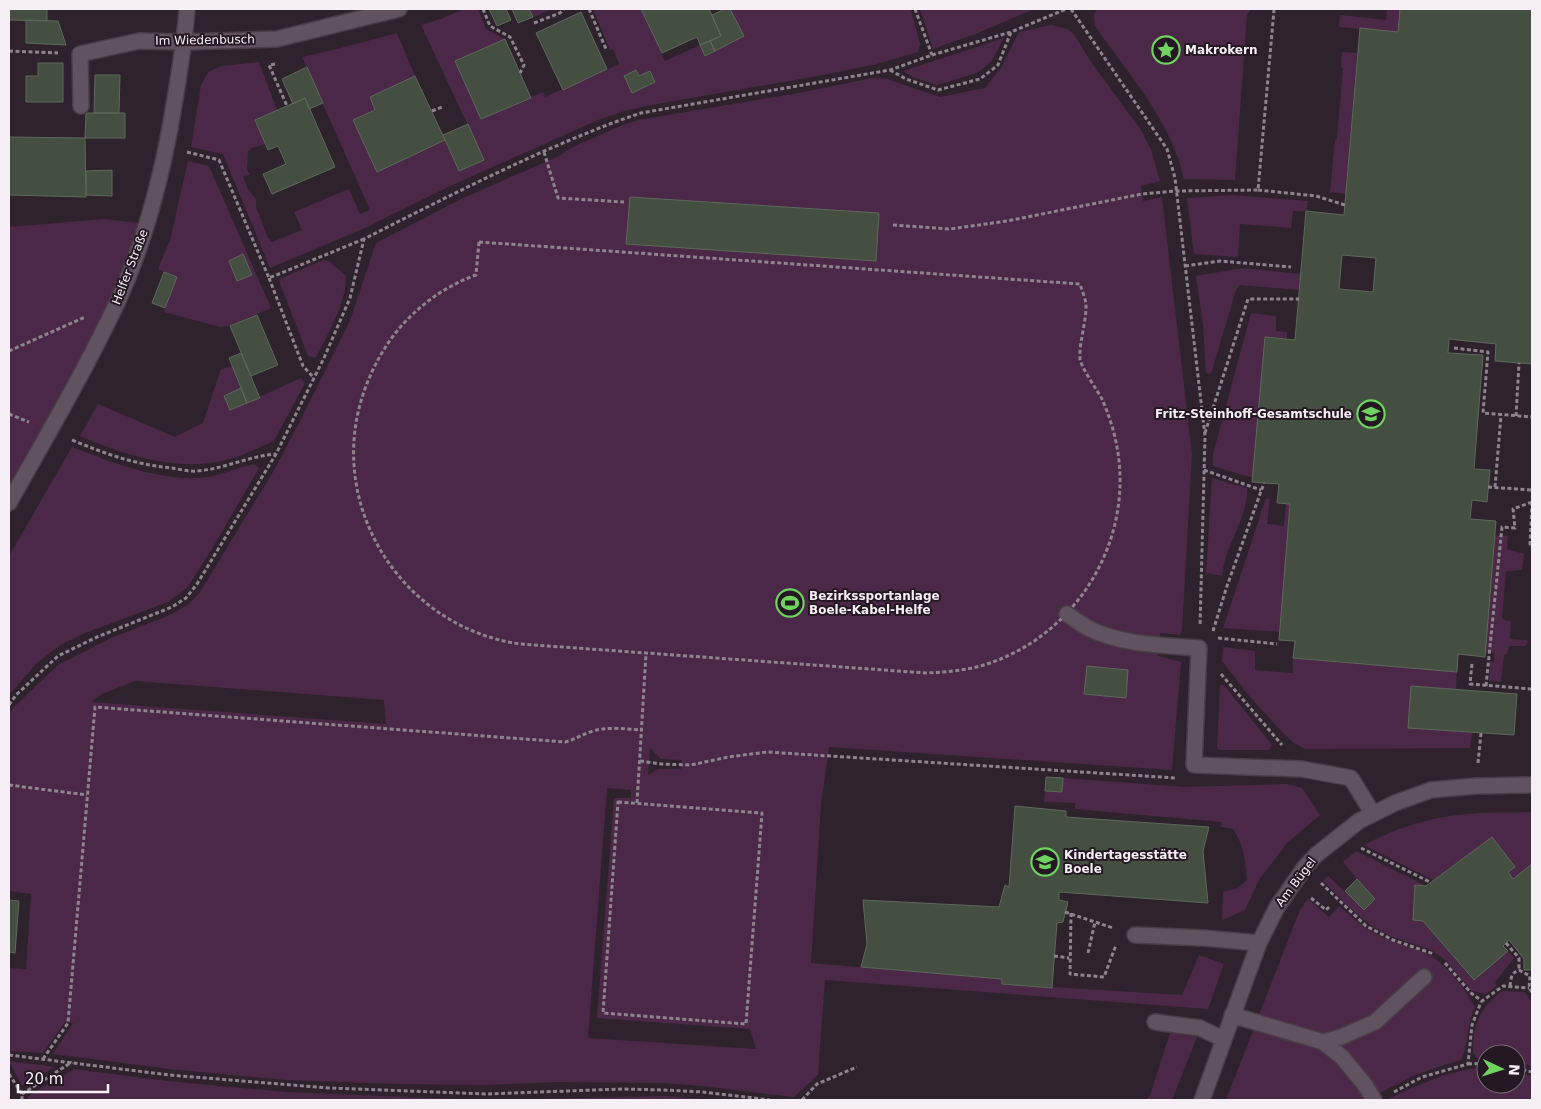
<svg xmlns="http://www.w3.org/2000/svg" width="1541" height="1109" viewBox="0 0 1541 1109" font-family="'DejaVu Sans',sans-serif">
<rect width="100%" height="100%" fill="#2e222c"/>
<path fill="#4c2848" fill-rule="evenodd" d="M465 9H478L486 29 505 39 455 61 481 119 543 92 545 97 619 64 613 49 610 50 593 9H643L642 10 665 61 700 45 706 56 744 36 730 9H1034L978 33 933 49 920 9 911 10 920 44 918 52 877 64 823 75 646 106 621 112 598 120 448 187 365 228 270 268 223 154 191 147 201 85 208 72 222 66 259 62 277 110 255 120 265 144 252 148 248 152 247 169 250 175 243 176 248 190 256 199V207L268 238 272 242 302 230 294 212 349 189 360 214 370 210 302 57 337 49 397 33 415 76 370 97 375 110 353 120 377 171 445 140 459 171 484 160 421 25 443 18ZM636 70 639 76 650 71 655 82 632 92 624 76Z
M529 9H560L558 10 552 9 533 17Z
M1097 9H1251L1247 15 1235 180 1184 179C1171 120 1129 75 1095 26L1094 15Z
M1387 9H1400L1398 32 1339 27 1340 15 1386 20Z
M1051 25 1068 29 1074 34 1091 62 1141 130 1151 150 1160 181 1141 186 1143 201 1162 197 1192 454 1182 630 1180 635 1160 633 1158 656 1181 662 1172 770 829 747 821 804 811 963 1002 979V984L1182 995 1199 955 1224 964 1208 1009 825 980 818 1075 794 1097 702 1086 664 1083 558 1082 485 1085 399 1084 286 1080 169 1069 53 1054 73 1023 65 1022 43 1053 9 1051V968L26 969 31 894 9 891V714L13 708 58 665 111 638 170 615 189 604 200 592 273 472 298 425 350 321 376 243 463 198 557 157 573 147 618 127 638 120 804 92 872 78 887 79 940 97 985 88 1001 68 1019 32ZM135 681 384 700 386 724 91 702 102 694ZM650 748 661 759 682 760 681 769H658L648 775ZM607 788 631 790V798H614L597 1018 750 1029 756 1049 588 1038Z
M1004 38 991 62 977 73 937 85 912 77 903 71Z
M1342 52 1357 53 1346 194 1330 192 1335 140 1337 139 1343 68 1341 67Z
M188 161 209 166 271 308 230 326 220 327 164 312 176 277 158 269 170 240Z
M1232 195 1308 201 1306 211H1293L1291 228 1240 224 1238 257 1194 254 1187 198Z
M105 219 147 224 117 302 9 503V227Z
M323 260 329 261 346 276C347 302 327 335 316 358L308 356 279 281 280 279Z
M1243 268 1301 274 1299 290 1240 285 1236 290 1211 374 1206 373 1203 325 1196 276Z
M1251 313 1276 316V331L1287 332V339L1265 337 1253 478 1213 466V454Z
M232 366 241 388 224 396 230 410 301 378 305 383 274 441C262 446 249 453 236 457 184 475 127 456 80 436L98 404 175 437 203 423 221 369Z
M72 447C114 463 168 485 213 476 227 473 240 467 254 464L259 468 212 549 187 588 168 602 85 633 60 645 37 663 9 695V556Z
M1212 478 1247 488C1249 515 1224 548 1222 576L1206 573Z
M1266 498 1270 499 1267 524 1284 526 1286 504H1290L1280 632 1223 628Z
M1495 535 1508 536 1507 549 1524 554 1522 570 1507 571 1506 572 1502 617 1504 620 1511 621 1510 639 1527 640 1528 642 1525 646H1509L1507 654 1504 655 1501 682 1489 681 1490 661 1494 662V653L1485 652Z
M1223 647 1255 651V670L1293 673V658L1457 672 1456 690 1409 728 1472 732 1470 748 1305 749 1294 743 1284 734 1250 697 1222 661Z
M1220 685H1223L1228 690 1272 745 1269 750H1219L1217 748Z
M1063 778 1185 787 1288 784 1302 788 1320 815 1287 843 1259 880 1245 910 1222 920 1223 892 1238 888 1247 880C1245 861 1244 845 1233 829L1221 827 1222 822 1075 809V803L1044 802 1045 791 1062 792Z
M1532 812V864L1513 879 1508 872 1515 867 1492 837 1433 880 1364 845C1402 825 1435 816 1478 813 1496 812 1514 813 1532 812Z
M1356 851 1426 886 1415 885 1413 920 1423 921 1473 980 1508 951 1514 958 1495 982 1497 985 1486 994 1472 991 1444 959 1431 950 1390 936 1373 927 1353 911 1323 881 1328 876 1364 910 1375 899 1357 879 1343 862Z
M1308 899 1329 917 1339 906C1351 916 1362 927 1376 934 1392 943 1410 946 1426 953 1444 962 1466 989 1475 1007 1466 1026 1469 1044 1461 1060L1438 1067 1413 1076 1366 1100H1226L1294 925 1300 910Z
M1502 991 1525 992 1532 1003V1066L1516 1062V1054H1486V1057L1478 1058 1473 1053C1473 1024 1479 1009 1502 991Z
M1170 1033 1197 1037 1172 1100H1146L1150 1095Z
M9 1061 55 1067 22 1086Z
M1486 1067V1084H1516V1072L1532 1076V1100H1387C1419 1084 1450 1070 1486 1067Z
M74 1069 168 1081 287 1092 480 1100H28V1096Z
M664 1096 716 1100H494Z"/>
<path fill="#444f42" stroke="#5d695b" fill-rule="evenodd" d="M9 9H47V21L9 20Z
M489 9H506L511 20 497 26Z
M512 9H529L533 17 518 23Z
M641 9H709L721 36 700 45 697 37 662 53Z
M725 9H730L744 36 715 51 710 41 721 36 712 15Z
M1400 9H1532V364L1495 361 1496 344 1449 339 1448 353 1483 355 1474 469 1490 470 1487 502 1472 500 1470 519 1496 521 1485 657 1458 654 1457 672 1293 658 1295 641 1279 640 1290 504 1277 503 1279 484 1252 482 1265 337 1295 340 1306 211 1344 215 1360 28 1398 32ZM1342 255 1376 258 1373 292 1339 289Z
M581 12 607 69 563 90 536 33Z
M26 20 58 21 66 45 26 43Z
M505 39 531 98 481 119 455 61Z
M710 41 715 51 705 56 700 45Z
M38 63H63V102H26V76H38Z
M307 67 323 103 309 109 305 98 293 104 282 79Z
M636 70 639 76 650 71 655 82 632 93 624 76Z
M95 75H120L119 113H94Z
M415 76 445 140 377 172 353 120 375 110 370 97Z
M305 98 335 167 272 194 263 174 286 164 278 146 268 150 255 120Z
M86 113H125V138H85Z
M468 124 484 160 459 171 443 135Z
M9 137 85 138 86 197 9 195Z
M112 170V196L86 195V171Z
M630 197 879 213 876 261 626 244Z
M243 254 252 275 237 281 229 261Z
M164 272 177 277 165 308 152 303Z
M257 315 278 365 251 376 230 326Z
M241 353 260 398 247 403 229 358Z
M241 388 247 403 230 410 224 396Z
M1087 666 1128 670 1126 698 1084 694Z
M1411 686 1517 694 1514 735 1408 728Z
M1046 777 1063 778 1062 792 1045 791Z
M1015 806 1066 811V817L1209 827 1203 851 1208 903 1059 892V900L1068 902 1063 922 1057 923 1052 988 1002 984V979L861 967 867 944 863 900 999 907 1005 885 1009 887Z
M1492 837 1515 867 1508 872 1513 879 1532 864V970H1524V959L1509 940 1503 946 1508 951 1474 980 1423 921 1413 920 1415 885 1426 886Z
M1357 879 1375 899 1364 910 1345 891Z
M9 900 19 901 15 953 9 952Z"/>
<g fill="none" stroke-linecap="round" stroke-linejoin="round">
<g stroke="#483d46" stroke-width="18">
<path id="minor" d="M81 106 80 54 139 41 185 42 277 39 399 9
M9 503C46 437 85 371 117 303 147 238 164 168 175 99 180 69 185 39 187 9
M1067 614C1074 619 1082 625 1090 629 1123 645 1163 645 1199 648L1194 765 1302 769 1351 778 1373 814
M1135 935 1204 938 1259 943
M1232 1015 1323 1042 1342 1057 1365 1085 1374 1100
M1155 1022 1200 1028 1223 1039
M1323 1042 1341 1037 1375 1022 1424 977
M1202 1100 1259 943 1277 907 1305 867 1316 855 1359 821 1395 803 1431 790 1476 786 1532 785"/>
</g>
<path stroke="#8e848d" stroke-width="3" stroke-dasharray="4 2.5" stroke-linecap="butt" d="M483 9 490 26 510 37 524 65 520 73
M589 9 606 49
M915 9 932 55
M1071 9 1167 149 1175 178 1205 436 1200 626
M534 23 560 13 564 9
M9 51 58 53
M275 64 269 65 287 106
M890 70 906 79 938 90 980 79 998 65 1011 32
M432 111 442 107
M187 152 219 160 269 278 364 239
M544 152 558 198 624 202
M1258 190 1316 196 1345 205
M893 225 950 229 1007 221 1142 194 1176 191 1258 190 1274 10
M479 242 1080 284C1082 291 1086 299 1086 306 1086 324 1079 342 1080 359 1081 367 1097 390 1102 399 1108 413 1113 427 1116 442 1136 536 1080 632 990 663 970 670 948 672 926 673L520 644C400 627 322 501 366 386 375 363 387 341 405 322 425 301 448 285 476 275Z
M1185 266 1220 261 1291 267
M269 278 303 366 314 378
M1454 348 1488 352 1483 413 1532 417
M9 351 85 317
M9 414 29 422
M1516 416 1519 363
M1205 433 1248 299H1299
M72 440C106 454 133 464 171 468 179 469 189 472 197 471 224 469 249 456 276 454
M1204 470 1261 490
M1488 487 1532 490
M1495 487 1501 415
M1532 502 1530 544H1532
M1213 631 1227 586 1264 483
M1218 638 1277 644
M1472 664 1470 684 1532 689
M1221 674 1282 745
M1486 686 1502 527 1515 528 1513 509 1532 502
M9 705 16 695 58 656 97 637 172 607 186 598 197 584 276 454 324 358 350 298 364 239C423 209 482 179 542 152 575 138 607 124 641 113L890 70 932 55 1011 32 1066 9
M640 761 661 764 691 765 728 757 767 752 1176 778
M1478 763 1481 733
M9 785 87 795
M618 802 762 813 746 1024 603 1013Z
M637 803 646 654
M1361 848 1430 882
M1321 883 1366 926 1393 940 1434 954
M1311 898 1326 910 1330 906
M1065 912 1113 928
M1071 913 1070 974 1104 977 1116 945
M1506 943 1519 958V970
M1088 953 1095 922
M1054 956 1069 958
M1445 963 1471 993 1482 1001 1503 986 1529 988
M1510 986C1511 978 1511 973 1519 970L1530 976 1529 988 1532 992
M9 1055 169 1075 329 1088 485 1094 622 1089 664 1090 703 1092 770 1100
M43 1059 68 1023 95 707 565 742C574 740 581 735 590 732 605 726 626 729 642 730
M1468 1064 1486 1063
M1516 1068 1532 1072
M9 1074 22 1094V1100
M1394 1092 1422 1077 1468 1064 1472 1025 1481 1002
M22 1094 72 1062
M802 1100 817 1084 857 1067"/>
<use href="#minor" stroke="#60525e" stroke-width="15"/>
</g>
<defs>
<g id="sight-ring" transform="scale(1.4375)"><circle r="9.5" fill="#241822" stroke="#6fd360" stroke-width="1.5"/><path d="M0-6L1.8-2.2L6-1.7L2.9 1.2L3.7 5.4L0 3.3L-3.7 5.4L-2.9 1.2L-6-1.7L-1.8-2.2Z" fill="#6fd360"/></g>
<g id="school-ring" transform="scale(1.4375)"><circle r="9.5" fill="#241822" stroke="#6fd360" stroke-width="1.5"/><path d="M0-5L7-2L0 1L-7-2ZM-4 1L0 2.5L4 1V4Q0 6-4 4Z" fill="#6fd360"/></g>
<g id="stadium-ring" transform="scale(1.4375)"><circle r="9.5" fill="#241822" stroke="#6fd360" stroke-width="1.5"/><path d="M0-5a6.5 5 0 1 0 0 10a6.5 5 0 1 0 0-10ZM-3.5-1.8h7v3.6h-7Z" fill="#6fd360"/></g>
</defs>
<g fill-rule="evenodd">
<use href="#sight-ring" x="1166" y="50"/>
<use href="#school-ring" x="1371" y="414"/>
<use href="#stadium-ring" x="790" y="603"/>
<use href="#school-ring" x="1045" y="862"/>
</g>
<g text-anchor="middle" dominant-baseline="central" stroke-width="4" stroke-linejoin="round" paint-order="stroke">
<g font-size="12" fill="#f7eff6" stroke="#241822">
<text transform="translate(205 40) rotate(-1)">Im Wiedenbusch</text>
<text transform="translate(130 267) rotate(-69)">Helfer Straße</text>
<text transform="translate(1296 882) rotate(-53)">Am Bügel</text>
</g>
<g font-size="12" font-weight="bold" fill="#f7eff6" stroke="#241822" text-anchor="start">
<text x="1185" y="50">Makrokern</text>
<text x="1352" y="414" text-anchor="end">Fritz-Steinhoff-Gesamtschule</text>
<text x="809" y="596">Bezirkssportanlage<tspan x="809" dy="14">Boele-Kabel-Helfe</tspan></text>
<text x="1064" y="855">Kindertagesstätte<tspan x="1064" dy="14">Boele</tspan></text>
</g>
</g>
<rect width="1541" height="1109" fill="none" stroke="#f7eff6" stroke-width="20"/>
<g transform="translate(1501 1069) rotate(94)"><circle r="24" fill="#241822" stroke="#786e77"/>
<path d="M0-4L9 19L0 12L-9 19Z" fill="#6fd360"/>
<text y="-8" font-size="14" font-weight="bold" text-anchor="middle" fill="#f7eff6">N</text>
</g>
<path d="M18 1084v8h90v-8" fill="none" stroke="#f7eff6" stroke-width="2.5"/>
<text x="25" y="1084" font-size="15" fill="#f7eff6" stroke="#241822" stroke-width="4" paint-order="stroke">20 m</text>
</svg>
